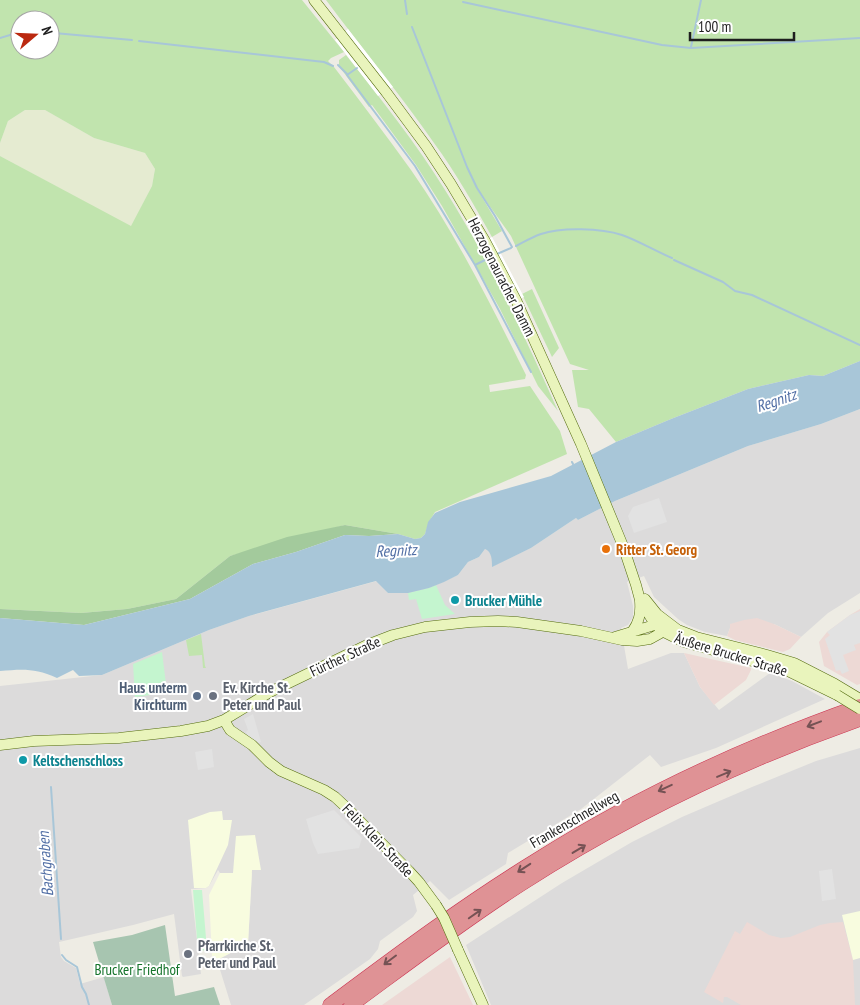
<svg xmlns="http://www.w3.org/2000/svg" width="860" height="1005" viewBox="0 0 860 1005" font-family="'PT Sans Narrow',sans-serif">
<rect width="100%" height="100%" fill="#eeece4"/>
<path fill="#dcdbdb" d="M860 409V593L828 613 801 637 774 624 730 628 727 636 705 632 687 625 678 619 654 597 644 576 627 582 633 606V617L628 625 621 628 628 669 671 653H684L700 687 719 710 770 673 792 681 825 699 716 748 661 767 650 755 581 809 508 853 506 864 449 900 430 881 413 895 417 911 413 917 380 941 378 949 370 959 304 1005H231L217 960 248 944 252 873H220L218 870 209 886 206 888 191 889 201 974 183 977 182 976 174 914 133 925 59 942 61 957 64 961 76 968 80 984 104 977 112 1005H0V686L102 675 209 630 249 616 377 581 388 593 429 588 458 575 468 562 479 557 485 549 488 550 492 556 493 566 531 548 576 518 578 520 615 501 748 446 821 424Z
M860 748V1005H491L466 945 562 883 632 842 682 817 752 787 816 761Z"/>
<path fill="#edd9d5" d="M860 609V684L857 685 824 666 819 642 827 632 850 615Z
M757 618 774 624 801 637 790 649 783 652 735 640 727 636 730 628V624L744 620Z
M684 653 751 668V670L746 680 714 705 700 687Z
M747 922 769 935 781 938 790 937 820 925 830 923 843 922 853 960 855 1005H741L727 997H724L723 1003 704 992 735 931 740 934Z
M450 957 473 1005H382Z"/>
<path fill="#f8fcdf" d="M222 811 223 820H232L228 845 209 886 206 888H194L188 820 210 812Z
M255 835 261 870H252L248 944 217 960 212 956 209 895 220 873H233L236 836Z
M860 911V958L853 960 842 915Z"/>
<path fill="#e5ebd1" d="M25 110H45L94 138 145 153 155 169 152 186 131 227 0 156V143L8 121Z"/>
<path fill="#c1e4ae" fill-rule="evenodd" d="M0 0H302L344 52 331 58 328 61 334 67C360 101 386 135 411 170 456 234 491 305 526 375L525 379 489 385 490 392 530 386 560 431 567 454 435 512 429 522 425 534 421 538 415 539 398 534 345 525 230 556 176 599 127 609 81 613 0 609V156L131 226 152 186 155 169 145 153 94 138 45 110H25L8 121 0 143ZM20 20H50V50H20Z
M326 0H860V361L823 376 809 375 748 389 671 419 616 442 589 409 578 407 572 370H589L570 364 511 236 476 187 502 231 492 237C474 205 456 173 434 143 400 94 362 48 326 0Z
M346 55C381 99 416 143 445 190 489 260 525 336 558 411L538 386 500 309 442 206 416 165 372 105 369 107 339 66V60Z
M532 289 559 348 552 357 522 294Z
M201 634 205 666 206 668H203L202 655 189 656 186 640Z"/>
<path fill="#a3ca9c" d="M345 525 398 534 369 536 345 535 296 552 253 564 190 599 84 625 0 618V609L81 613 127 609 176 599 230 556 287 537Z"/>
<path fill="#a7c5b0" d="M165 925 175 996 214 987 220 1005H112L93 942 132 935Z"/>
<path fill="#c4f5cf" d="M436 585 445 605 455 614 422 619 416 599 409 600 408 593 429 588Z
M162 652 166 684 157 685 158 694 135 697 133 664Z
M193 890H202L207 950 198 951Z"/>
<path fill="#e2e2e2" d="M659 498 667 522 634 533 628 516 633 507Z
M860 611V643L854 645 856 650 843 655 849 671 842 674 840 670 836 671 825 639 830 635 827 632 850 615Z
M253 714 261 742 258 743 247 735 246 732 248 730 244 719Z
M212 749 214 767 198 770 195 752Z
M334 810 362 838 359 848 318 854 313 843 306 819Z
M832 869 836 899 822 901 819 871Z"/>
<path fill="#a8c6d8" d="M860 361V409L821 424 748 446 615 501 578 520 576 518 531 548 492 567C492 560 492 552 485 549L479 557 468 562 458 575 444 582 429 588 408 593H388L376 581 249 616 209 630 102 675 79 676 73 670 57 678C35 668 23 669 0 671V618L84 625 190 599 253 564 296 552 345 535 369 536 398 534 415 539 421 538 425 534 428 522 435 513 460 502 551 476 616 442 671 419 748 389 809 375 823 376Z"/>
<path fill="#fff" d="M348 29 393 87 378 96 335 40Z
M492 237 524 297 509 305 477 245Z"/>
<g fill="none" stroke-linecap="round" stroke-linejoin="round">
<path stroke="#a8c6d8" stroke-width="2" d="M405 0 407 14
M463 2 662 45 691 48 860 38
M412 27 467 167 477 188 495 216 512 247
M54 33 132 40
M0 38 20 32
M139 41 324 62 333 66
M691 47 701 0
M338 65 347 74
M357 68 347 75 415 166 475 265
M516 246C524 242 532 237 541 234 561 227 601 228 622 235 639 241 655 251 672 258
M497 254 511 248
M491 257 475 265 531 372
M674 260 723 282 735 291 752 295 860 345
M572 462 573 464
M51 787 61 939
M62 955 66 960 77 967 82 987 86 994 89 1005"/>
<g stroke="#546c0e" stroke-width="11">
<path id="secondary" d="M314 0 386 92 426 146 451 184 485 241 516 300 581 444 623 546 636 585 640 600 651 618 662 631 684 642 788 671 837 695
M645 599 657 614 678 630 696 637 767 655 794 663 835 684 860 699
M632 632C639 622 641 614 640 601
M615 637 661 623
M224 720 230 730 252 745 269 762 281 771 324 790 335 797 349 810 409 871 419 882 436 905
M0 745 34 741 119 738 181 731 208 726 224 720 270 692 367 645 393 635 425 627 470 622 498 621 517 622 581 631 622 640 637 641 650 639 659 634 662 631 666 622
M458 950 483 1005"/>
</g>
<g stroke="#cb3250" stroke-width="15">
<path id="highway" d="M330 1005C397 955 465 904 537 860 638 796 747 746 860 706
M351 1005C407 964 462 922 521 884 627 816 741 761 860 719"/>
</g>
<use href="#secondary" stroke="#e9f4bc" stroke-width="10"/>
<use href="#highway" stroke="#df9295" stroke-width="14"/>
<g stroke="#546c0e" stroke-width="11" stroke-linecap="butt">
<path id="secondary-bridge" d="M837 695 860 709
M436 905 444 918 458 950"/>
</g>
<use href="#secondary-bridge" stroke="#e9f4bc" stroke-width="10"/>
</g>
<defs><path id="oneway-shaft" d="M-6 0H5M1.5-3L5.5 0L1.5 3" fill="none" stroke-width="1.6" stroke-linecap="round" stroke-linejoin="round" transform="scale(1.25)"/></defs>
<g stroke="#755254">
<use href="#oneway-shaft" transform="translate(814 724) rotate(159)"/>
<use href="#oneway-shaft" transform="translate(724 774) rotate(-23)"/>
<use href="#oneway-shaft" transform="translate(665 788) rotate(155)"/>
<use href="#oneway-shaft" transform="translate(579 849) rotate(-31)"/>
<use href="#oneway-shaft" transform="translate(524 868) rotate(147)"/>
<use href="#oneway-shaft" transform="translate(475 914) rotate(-35)"/>
<use href="#oneway-shaft" transform="translate(390 960) rotate(143)"/>
</g>
<circle fill="#e8710a" stroke="#fff" stroke-width="2" cx="606" cy="549" r="5"/>
<g fill="#0f9aa8" stroke="#fff" stroke-width="2">
<circle cx="455" cy="600" r="5"/>
<circle cx="23" cy="760" r="5"/>
</g>
<circle fill="#5c6f8a" stroke="#fff" stroke-width="2" cx="197" cy="696" r="5"/>
<g fill="#6b7280" stroke="#fff" stroke-width="2">
<circle cx="213" cy="696" r="5"/>
<circle cx="188" cy="954" r="5"/>
</g>
<g text-anchor="middle" dominant-baseline="central" stroke-width="4" stroke-linejoin="round" paint-order="stroke">
<g font-size="15" fill="#1e1e1e" stroke="#fff">
<text transform="translate(502 277) rotate(63)">Herzogenauracher Damm</text>
<text transform="translate(731 654) rotate(17)">Äußere Brucker Straße</text>
<text transform="translate(345 656) rotate(-25)">Fürther Straße</text>
<text transform="translate(574 819) rotate(-30)">Frankenschnellweg</text>
<text transform="translate(378 840) rotate(46)">Felix-Klein-Straße</text>
</g>
<g font-size="15" font-weight="bold" fill="#c56008" stroke="#fff" text-anchor="start">
<text x="616" y="549">Ritter St. Georg</text>
</g>
<g font-size="15" font-weight="bold" fill="#0d838f" stroke="#fff" text-anchor="start">
<text x="465" y="600">Brucker Mühle</text>
<text x="33" y="760">Keltschenschloss</text>
</g>
<g font-size="15" font-weight="bold" fill="#4e5e75" stroke="#fff" text-anchor="end">
<text x="187" y="687">Haus unterm<tspan x="187" dy="17">Kirchturm</tspan></text>
</g>
<g font-size="15" font-weight="bold" fill="#5b616d" stroke="#fff" text-anchor="start">
<text x="223" y="687">Ev. Kirche St.<tspan x="223" dy="17">Peter und Paul</tspan></text>
<text x="198" y="945">Pfarrkirche St.<tspan x="198" dy="17">Peter und Paul</tspan></text>
</g>
<g font-size="15" fill="#14732a" stroke="#fff">
<text x="137" y="969">Brucker Friedhof</text>
</g>
<g font-size="16" font-style="italic" fill="#526fa5" stroke="#fff">
<text transform="translate(776 400) rotate(-19)">Regnitz</text>
<text transform="translate(396 550) rotate(-3)">Regnitz</text>
<text transform="translate(45 864) rotate(-94)">Bachgraben</text>
</g>
</g>
<g transform="translate(35 35) rotate(71)"><circle r="24" fill="#ffffff" stroke="#a5a5a5"/>
<path d="M0-4L9 19L0 12L-9 19Z" fill="#bb2910"/>
<text y="-8" font-size="14" font-weight="bold" text-anchor="middle" fill="#1e1e1e">N</text>
</g>
<path d="M690 32v8h104v-8" fill="none" stroke="#1e1e1e" stroke-width="2.5"/>
<text x="698" y="32" font-size="15" fill="#1e1e1e" stroke="#ffffff" stroke-width="4" paint-order="stroke">100 m</text>
</svg>
